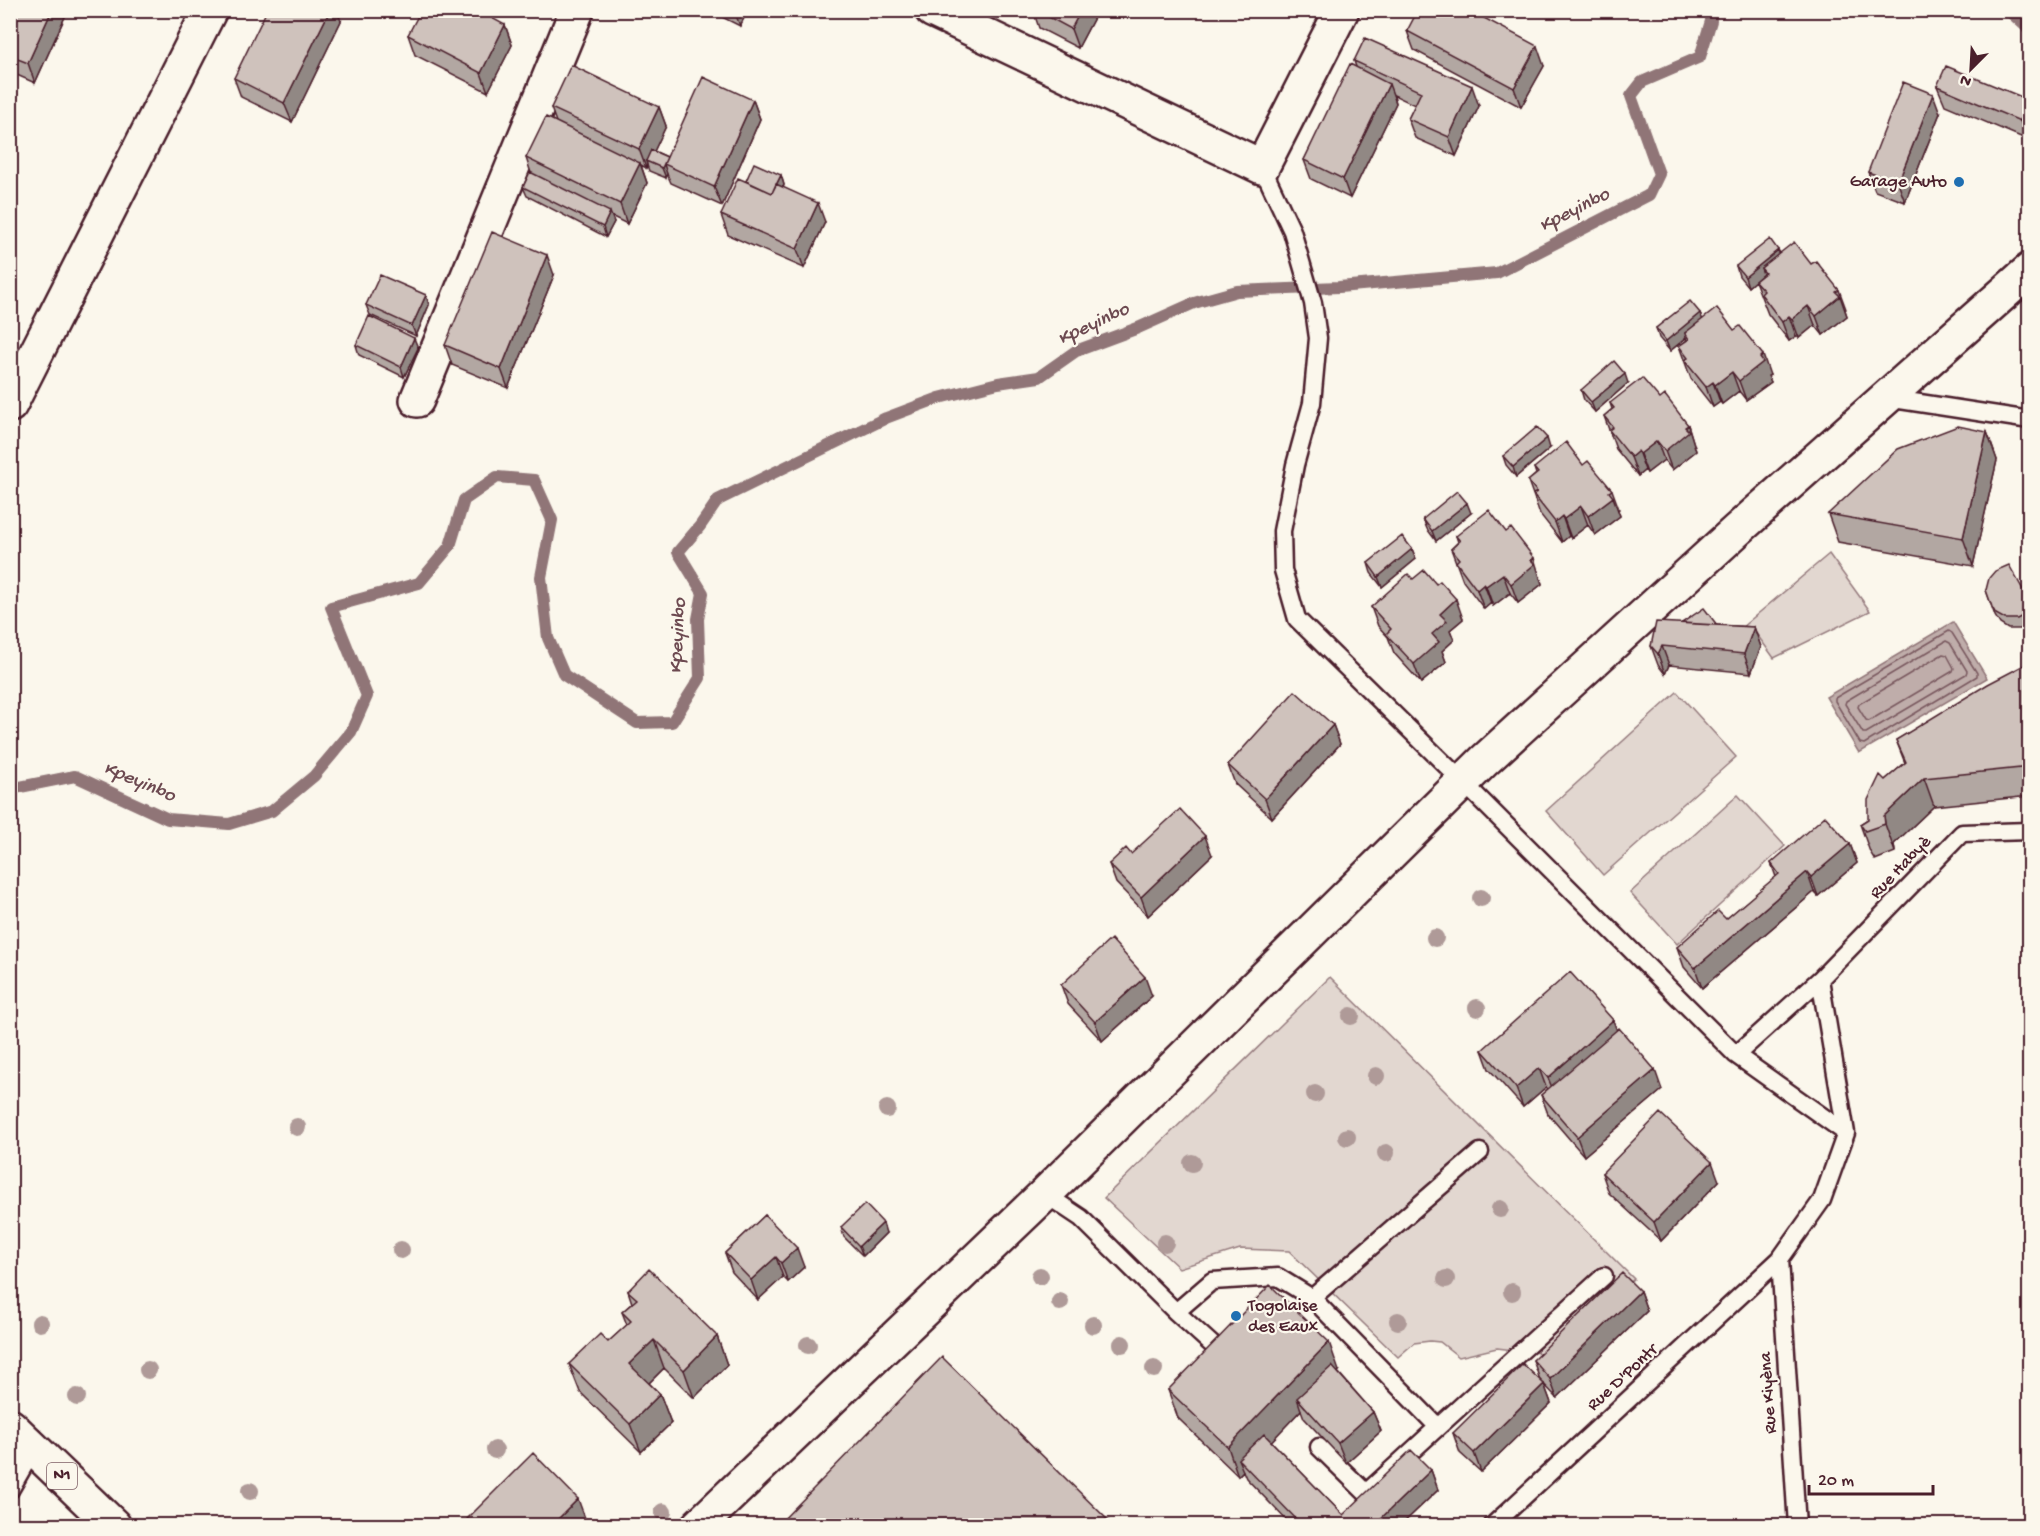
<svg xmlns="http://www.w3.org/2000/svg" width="2040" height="1536" viewBox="0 0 2040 1536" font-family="'Gochi Hand',sans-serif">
<rect width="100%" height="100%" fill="#fbf7ec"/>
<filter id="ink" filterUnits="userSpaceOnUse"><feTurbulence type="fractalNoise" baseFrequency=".0167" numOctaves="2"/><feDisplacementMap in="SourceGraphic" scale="12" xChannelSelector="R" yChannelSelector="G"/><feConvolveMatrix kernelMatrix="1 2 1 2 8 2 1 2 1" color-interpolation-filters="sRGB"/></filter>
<g filter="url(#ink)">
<path fill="#e2d7d0" stroke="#967b7e" stroke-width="1.5" d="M1829 554 1870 611 1774 658 1758 636 1744 643 1735 633Z
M1677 692 1736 757 1603 875 1546 811Z
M1738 795 1785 846 1677 944 1630 893Z
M1330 977 1634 1279 1548 1354 1497 1348 1459 1357 1440 1342 1430 1341 1414 1343 1398 1357 1289 1251 1240 1249 1179 1268 1104 1198Z"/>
<path fill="#bfadaa" stroke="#907477" stroke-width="1.5" d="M1953 622 1987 678 1859 753 1826 697Z"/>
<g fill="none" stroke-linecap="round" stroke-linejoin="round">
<path stroke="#79585e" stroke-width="1.5" d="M1949 631 1952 633 1977 673V676L1864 744 1860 743 1835 701V698Z
M1946 641 1950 643 1967 671 1966 674 1866 733H1863L1845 704 1846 701Z
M1943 654 1947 655 1954 668 1953 671 1869 721 1866 720 1858 707 1859 704Z"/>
<path stroke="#907477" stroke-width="12" d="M2008 10 2030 30
M10 789 75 776 168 819 229 824 272 811 314 776 351 732 367 696 331 607 419 583 450 546 464 500 497 477 534 480 552 520 541 577 548 638 564 675 637 723 672 722 700 678 698 619 703 593 678 552 700 526 718 500 886 418 939 398 998 383 1039 377 1076 351 1138 328 1194 303 1237 291 1339 287 1497 273 1649 195 1659 174 1631 96 1642 82 1700 57 1711 21V10"/>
<g stroke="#4a1f2b" stroke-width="21">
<path id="service" d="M1262 167 1292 231 1313 303 1318 338 1312 403 1295 465 1282 531 1283 570 1297 619 1463 782 1736 1055 1846 1133 1820 979 1736 1055
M1887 398 2030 420
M1820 979 1962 833 2030 831
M1045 1194 1081 1218 1176 1312 1229 1360
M1780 1259 1797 1526
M1312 1298 1480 1152
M1176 1312 1212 1281 1278 1277 1312 1298 1438 1427 1366 1493 1319 1447
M1438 1427 1604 1276
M10 1490 34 1448
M1492 1526 1780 1259 1822 1200 1846 1133"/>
</g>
<g stroke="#4a1f2b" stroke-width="38">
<path id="minor" d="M932 10 1262 167 1342 10
M417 400 577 10
M10 405 210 10
M698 1526 1045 1194 1484 761 1736 531 2030 270"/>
</g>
<g stroke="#4a1f2b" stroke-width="38">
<path id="trunk" d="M10 1426 114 1526"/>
</g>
<use href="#service" stroke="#fbf7ec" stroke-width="16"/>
<use href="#minor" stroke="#fbf7ec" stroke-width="33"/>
<use href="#trunk" stroke="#fbf7ec" stroke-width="33"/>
</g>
<g fill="#af9a98">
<circle cx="1481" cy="898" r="9"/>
<circle cx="1435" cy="938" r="9"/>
<circle cx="1477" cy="1008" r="9"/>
<circle cx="1351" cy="1016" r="9"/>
<circle cx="1376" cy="1076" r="9"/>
<circle cx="1315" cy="1094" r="9"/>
<circle cx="887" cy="1109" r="9"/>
<circle cx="297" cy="1127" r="9"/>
<circle cx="1347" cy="1137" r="9"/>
<circle cx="1386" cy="1153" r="9"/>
<circle cx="1192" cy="1163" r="9"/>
<circle cx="1500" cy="1209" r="9"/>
<circle cx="1165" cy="1243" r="9"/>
<circle cx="401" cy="1250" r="9"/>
<circle cx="1040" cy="1276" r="9"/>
<circle cx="1446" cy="1279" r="9"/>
<circle cx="1512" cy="1292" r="9"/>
<circle cx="1060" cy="1302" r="9"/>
<circle cx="1398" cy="1321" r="9"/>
<circle cx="40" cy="1323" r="9"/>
<circle cx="1093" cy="1325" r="9"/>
<circle cx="1122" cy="1344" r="9"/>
<circle cx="808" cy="1345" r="9"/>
<circle cx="1154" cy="1369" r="9"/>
<circle cx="148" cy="1370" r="9"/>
<circle cx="77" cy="1397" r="9"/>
<circle cx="495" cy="1450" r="9"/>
<circle cx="250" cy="1491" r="9"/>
<circle cx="663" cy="1512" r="9"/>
</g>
<path fill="#b2a7a2" stroke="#4a1f2b" stroke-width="1.5" d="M10 10H68L35 83 10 72Z
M337 10H347L345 14Z
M708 10H748L740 26Z
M1033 10H1098L1078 48 1039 28Z
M341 21 292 122 241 97 234 78Z
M505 25 512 45 488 92 415 55 408 35Z
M1407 31 1544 66 1521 107 1414 50Z
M1354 61 1479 106 1456 156 1415 138 1408 119 1415 105 1394 95 1396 103 1350 198 1311 179 1304 160 1356 67Z
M1937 86 2030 102V135L2028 140 1945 105Z
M753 100 760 119 722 206 671 183 667 174 666 178 649 171 647 165 646 168 641 165 647 183 627 224 611 216 614 222 606 237 527 196 523 187 531 173 526 158 556 122 551 108 659 107 666 126 654 151 667 157Z
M1940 113 1905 202 1875 191 1868 172Z
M781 175 784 185 783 188 825 222 804 268 728 235 721 215 746 181Z
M1778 250 1780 253 1811 264 1839 290 1846 309 1845 310 1847 316 1823 335 1815 325 1799 338 1796 336 1789 341 1768 314 1755 281 1748 287 1739 276 1736 266Z
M554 275 508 388 452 365 445 345Z
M366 305H429L416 336 370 315Z
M1703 319 1770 375 1768 376 1771 382 1746 400 1739 391 1722 404 1720 402 1713 407 1691 379 1679 346 1687 340 1686 338 1670 351 1659 338 1656 328Z
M356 345 418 348 404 377 359 355Z
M1628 383 1595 412 1584 400 1581 390Z
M1660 399 1688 425 1696 451 1672 470 1664 460 1647 473 1645 470 1638 476 1616 449 1604 416 1612 409 1610 403Z
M1987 432 1997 460 1973 566 1838 542 1828 514Z
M1550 448 1516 477 1506 465 1503 456Z
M1583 465 1612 490 1619 509 1618 510 1620 516 1595 535 1588 525 1571 538 1569 536 1562 542 1540 514 1528 481 1536 474 1534 468Z
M1471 513 1436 541 1427 529 1423 519Z
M1456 536 1541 577H1540L1542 584 1518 603 1510 593 1493 606 1491 603 1484 609 1463 581 1451 549 1458 542Z
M1412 549 1416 559 1382 587 1371 573 1368 563Z
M1413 579 1463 619 1450 630 1454 640 1442 651 1446 662 1421 683 1394 653 1388 637 1378 626 1371 607Z
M1986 590 2030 602V624L2020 629H2008L2000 624 1995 616Z
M1717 625 1754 627 1761 647 1751 673 1669 665 1665 674 1658 665 1651 646Z
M2030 662V796L1934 806 1894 844 1895 852 1875 860 1870 852 1860 824 1868 819 1885 780 1905 763 1896 740Z
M1333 725 1340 744 1272 818 1235 784 1228 765Z
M1850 844 1857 863 1818 896 1814 892 1702 988 1684 967 1677 947 1726 919 1776 877 1771 863Z
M1131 854 1212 855 1148 916 1116 883 1109 864Z
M1061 985 1152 996 1102 1041 1068 1004Z
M1617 1030 1662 1090 1584 1156 1548 1114 1541 1095 1548 1089 1546 1087 1523 1107 1489 1069 1482 1050Z
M1602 1173 1719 1181 1661 1241 1609 1193Z
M765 1215 804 1267 788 1282 783 1277 758 1300 732 1272 725 1253Z
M841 1227 886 1233 863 1256 844 1237Z
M628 1291 717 1336 727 1365 694 1398 664 1368 649 1383 660 1394 671 1423 641 1452 580 1392 569 1364 608 1342 627 1325 622 1312 632 1303Z
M1640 1291 1647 1311 1557 1398 1540 1380 1533 1360Z
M1339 1371 1338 1372 1373 1412 1381 1431 1346 1463 1304 1418 1301 1410 1271 1441 1343 1515 1431 1470 1438 1490 1400 1526H1292L1246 1478 1243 1471 1238 1476 1178 1418 1168 1390Z
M1544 1384 1551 1403 1481 1472 1460 1453 1453 1433Z"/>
<path fill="#918884" stroke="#4a1f2b" stroke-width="1.5" d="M52 10H68L35 83 28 63Z
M330 10H337L341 21 292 122 284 103Z
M734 10H748L740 26Z
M1081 10H1098L1078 48 1071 29Z
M505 25 512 45 488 92 481 73Z
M1537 46 1544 66 1521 107 1514 88Z
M1389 84 1396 103 1350 198 1343 179Z
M1472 86 1479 106 1456 156 1449 137Z
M1933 94 1940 113 1905 202 1898 183Z
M753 100 760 119 722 206 714 187Z
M2029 100 2030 135 2028 140 2020 121Z
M659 107 666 126 649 162 646 161 647 165 646 168 639 149Z
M13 137 17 147 10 162V143Z
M640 163 647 183 627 224 620 204Z
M664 164 667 174 666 178 662 168Z
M781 175 784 185 775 206 771 196Z
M818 203 825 222 804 268 797 249Z
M610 212 614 222 606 237 603 227Z
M1778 250 1782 260 1761 268 1763 274 1748 287 1745 277Z
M547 255 554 275 508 388 501 369Z
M426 295 429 305 416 336 412 326Z
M1840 296 1847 316 1823 335 1816 316Z
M1808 306 1815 325 1799 338 1792 319Z
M1700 313 1704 323 1685 333 1686 338 1670 351 1666 341Z
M1789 316 1796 336 1789 341 1782 322Z
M414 338 418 348 404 377 401 367Z
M1763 355 1770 375 1768 376 1771 382 1746 400 1739 381Z
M1732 372 1739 391 1722 404 1715 385Z
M1625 374 1628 383 1595 412 1591 402Z
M1713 382 1720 402 1713 407 1706 387Z
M1688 425 1696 451 1672 470 1665 451Z
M1987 432 1997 460 1973 566 1963 538Z
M1547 438 1550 448 1516 477 1513 467Z
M1657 441 1664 460 1647 473 1640 454Z
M1638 451 1645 470 1638 476 1631 457Z
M1613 497 1620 516 1595 535 1588 516Z
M1467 503 1471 513 1436 541 1432 531Z
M1581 506 1588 525 1571 538 1564 519Z
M1562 516 1569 536 1562 542 1555 522Z
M1412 549 1416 559 1382 587 1378 577Z
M1534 558 1542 584 1518 603 1511 584Z
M1503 574 1510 593 1493 606 1486 586Z
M1484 584 1491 603 1484 609 1477 590Z
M1456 599 1463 619 1450 630 1454 640 1442 651 1446 662 1421 683 1414 664 1432 634 1440 614Z
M1754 627 1761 647 1751 673 1744 654Z
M1662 646 1669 665 1665 674 1658 654Z
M1333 725 1340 744 1272 818 1265 799Z
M1924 778 1934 806 1894 844 1895 852 1885 824 1884 816Z
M1205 836 1212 855 1148 916 1141 897Z
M1850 844 1857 863 1818 896 1811 877Z
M1807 872 1814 892 1702 988 1695 968Z
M1145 977 1152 996 1102 1041 1095 1022Z
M1613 1020 1620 1039 1556 1097 1548 1078Z
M1539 1068 1546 1087 1523 1107 1516 1088Z
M1655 1070 1662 1090 1584 1156 1577 1137Z
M1712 1162 1719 1181 1661 1241 1654 1222Z
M883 1223 886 1233 863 1256 859 1246Z
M797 1248 804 1267 788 1282 781 1263Z
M776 1257 783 1277 758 1300 751 1280Z
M1640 1291 1647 1311 1557 1398 1550 1379Z
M717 1336 727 1365 694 1398 684 1370Z
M654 1340 664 1368 640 1392 629 1364Z
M1329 1342 1339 1371 1305 1407 1297 1398 1301 1410 1247 1467 1238 1459 1243 1471 1238 1476 1228 1447Z
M1544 1384 1551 1403 1481 1472 1474 1453Z
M660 1394 671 1423 641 1452 630 1424Z
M1373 1412 1381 1431 1346 1463 1338 1443Z
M1431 1470 1438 1490 1400 1526H1373Z
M578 1499 585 1518 578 1526H551Z"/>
<path fill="#cfc2bc" stroke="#4a1f2b" stroke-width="1.5" d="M10 10H52L28 63 10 56Z
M267 10H330L284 103 234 78Z
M421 10H477L505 25 481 73 408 35Z
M1036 10H1081L1071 29Z
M1418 10H1469L1537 46 1514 88 1407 31Z
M1365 38 1472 86 1449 137 1408 119 1421 92 1354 61Z
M1350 64 1389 84 1343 179 1304 160Z
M571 65 659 107 639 149 551 108Z
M1946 66 2029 100 2020 121 1937 86Z
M703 77 753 100 714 187 664 164Z
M1903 82 1933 94 1898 183 1868 172Z
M546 117 640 163 620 204 526 158Z
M651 150 667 157 662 168 646 161Z
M754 163 781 175 772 193 746 181Z
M530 172 610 212 603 227 523 187Z
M738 178 772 193 776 184 818 203 797 249 721 215Z
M492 232 547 255 501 369 445 345Z
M1770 239 1778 250 1745 277 1736 266Z
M1794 242 1811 264 1816 261 1839 290 1836 292 1840 296 1816 316 1808 306 1792 319 1789 316 1782 322 1761 294 1764 291 1755 281 1765 273 1761 268Z
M380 275 426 295 412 326 366 305Z
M1690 301 1700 313 1666 341 1656 328Z
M1717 308 1734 330 1740 326 1763 355 1760 358 1763 362 1739 381 1732 372 1715 385 1713 382 1706 387 1684 360 1688 358 1679 346 1689 339 1685 333Z
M369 316 414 338 401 367 356 345Z
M1614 361 1625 374 1591 402 1581 390Z
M1642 378 1660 399 1665 395 1688 425 1685 427 1689 431 1665 451 1657 441 1640 454 1638 451 1631 457 1609 430 1613 427 1604 416 1614 408 1610 403Z
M1958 426 1987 432 1963 538 1828 514 1898 449Z
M1537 427 1547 438 1513 467 1503 456Z
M1566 442 1583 465 1588 461 1612 490 1609 492 1613 497 1588 516 1581 506 1564 519 1562 516 1555 522 1533 494 1537 492 1528 481 1538 473 1534 468Z
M1457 491 1467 503 1432 531 1423 519Z
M1489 510 1506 532 1511 528 1534 558 1531 560 1535 564 1511 584 1503 574 1486 586 1484 584 1477 590 1456 562 1459 559 1451 549 1460 541 1456 536Z
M1402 536 1412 549 1378 577 1368 563Z
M2009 565 2030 602V612L2017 619H2005L1996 614 1992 607 1986 590 1989 578 1995 571Z
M1424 570 1436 584 1440 581 1456 599 1440 614 1447 621 1432 634 1439 642 1414 664 1386 634 1391 629 1371 607 1408 574 1413 579Z
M1704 608 1717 625 1682 623Z
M1656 622 1754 627 1744 654 1662 646 1658 654 1651 646Z
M2030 662V767L1924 778 1884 816 1885 824 1865 831 1860 824 1868 819V800L1880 775 1885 780 1906 762 1896 740 1988 684Z
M1295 691 1333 725 1265 799 1228 765Z
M1180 809 1205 836 1141 897 1109 864 1126 848 1131 854Z
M1825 816 1850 844 1811 877 1807 872 1695 968 1677 947 1718 911 1726 919 1779 874 1771 863Z
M1111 939 1145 977 1095 1022 1061 985Z
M1570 972 1613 1020 1548 1078 1539 1068 1516 1088 1482 1050Z
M1619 1028 1655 1070 1577 1137 1541 1095Z
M1660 1113 1712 1162 1654 1222 1602 1173Z
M865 1204 883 1223 859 1246 841 1227Z
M765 1215 797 1248 781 1263 776 1257 751 1280 725 1253Z
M649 1269 717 1336 684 1370 654 1340 629 1364 660 1394 630 1424 569 1364 600 1334 608 1342 631 1321 622 1312 637 1299 628 1291Z
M1622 1273 1640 1291 1550 1379 1533 1360Z
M1270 1285 1329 1342 1228 1447 1168 1390Z
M942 1357 1114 1526H777Z
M1523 1364 1544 1384 1474 1453 1453 1433Z
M1332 1366 1373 1412 1338 1443 1297 1398Z
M1264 1434 1343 1515 1411 1450 1431 1470 1373 1526H1303L1238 1459Z
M533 1453 578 1499 551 1526H474L467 1519Z"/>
</g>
<g fill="#1f6fb2" stroke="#fbf7ec" stroke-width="2">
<circle cx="1959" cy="182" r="6"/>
<circle cx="1236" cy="1316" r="6"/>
</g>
<g text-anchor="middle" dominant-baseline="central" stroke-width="4.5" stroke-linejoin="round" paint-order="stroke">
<rect fill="#fbf7ec" stroke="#7f6065" stroke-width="1.5" x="47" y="1463" width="30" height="26" rx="4.5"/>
<g font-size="16" font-weight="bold" fill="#4a1f2b">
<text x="62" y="1476">N1</text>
</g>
<g font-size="18" fill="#4a1f2b" stroke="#fbf7ec" text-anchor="end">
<text x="1947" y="182">Garage Auto</text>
<text x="1248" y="1306" text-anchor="start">Togolaise<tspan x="1248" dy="21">des Eaux</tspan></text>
</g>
<g font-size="18" fill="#4a1f2b" stroke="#fbf7ec">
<text transform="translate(1901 868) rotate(-46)">Rue Habyè</text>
<text transform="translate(1623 1378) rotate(-43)">Rue D'Pontr</text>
<text transform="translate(1769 1393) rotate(-94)">Rue Kiyèna</text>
</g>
<g font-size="20" font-style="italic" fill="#6d4a51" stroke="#fbf7ec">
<text transform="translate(1575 211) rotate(-27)">Kpeyinbo</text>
<text transform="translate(1094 325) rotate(-25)">Kpeyinbo</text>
<text transform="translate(679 636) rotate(-87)">Kpeyinbo</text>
<text transform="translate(139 783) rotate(23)">Kpeyinbo</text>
</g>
</g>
<rect width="2040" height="1536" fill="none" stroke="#fbf7ec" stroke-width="36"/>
<rect x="18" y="18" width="2004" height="1500" fill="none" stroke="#4a1f2b" stroke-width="2" filter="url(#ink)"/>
<g transform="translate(1971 69) rotate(204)" stroke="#fbf7ec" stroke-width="4.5" paint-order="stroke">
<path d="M0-4.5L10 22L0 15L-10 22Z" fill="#4a1f2b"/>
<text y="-9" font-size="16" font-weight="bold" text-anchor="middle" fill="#4a1f2b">N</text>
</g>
<path d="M1809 1485v9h124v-9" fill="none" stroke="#4a1f2b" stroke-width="3"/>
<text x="1818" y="1485" font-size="18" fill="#4a1f2b" stroke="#fbf7ec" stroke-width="4.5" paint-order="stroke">20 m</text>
</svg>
